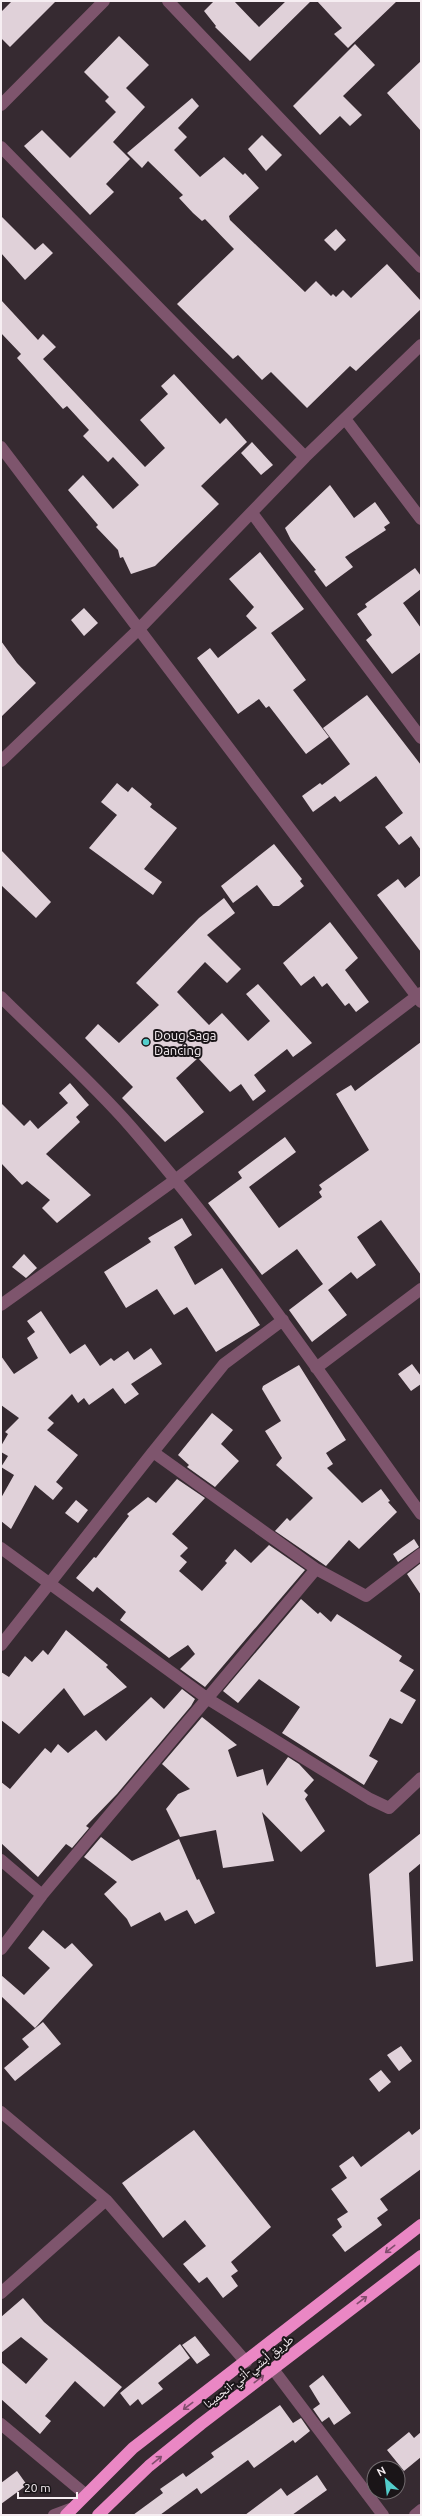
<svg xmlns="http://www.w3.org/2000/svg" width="422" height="2516" viewBox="0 0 422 2516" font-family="Ubuntu,'Noto Naskh Arabic',sans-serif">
<rect width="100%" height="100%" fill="#362a31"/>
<path fill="#e0d1d9" d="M12 1H56L10 47 1 38V12Z
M214 1H234L259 27 286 1H311L250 61 215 27 216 26 204 11Z
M317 1H397L348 48 334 34 342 28Z
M119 36 149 65 126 88 145 107 113 142 130 159 106 184 114 192 90 215 24 146 42 130 70 158 116 112 105 101 109 97 84 72Z
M355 44 375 65 343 96 362 115 350 126 340 116 320 135 293 106Z
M421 61V131L387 93Z
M192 98 199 106 178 128 187 137 174 150 200 177 224 157 243 175 245 173 259 188 229 216 230 220 305 292 316 281 331 296 333 294 336 297 343 290 351 298 387 264 421 301V309L356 371 350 366 307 408 271 372 262 380 238 355 233 359 177 304 234 249 205 219 202 221 193 213 179 198 183 195 148 161 142 168 127 153Z
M262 135 282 155 266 171 248 149Z
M1 216 35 250 43 243 53 253 25 280 1 253Z
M336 229 346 240 335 251 324 240Z
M1 300 38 340 43 334 56 347 43 359 145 467 165 448 140 420 168 394 161 386 174 374 220 424 226 418 247 442 201 486 219 504 155 566 131 574 123 557 120 558 118 550 96 527 98 525 68 490 83 475 113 509 139 485 113 457 108 462 83 436 89 430 67 406 63 409 17 358 21 354 1 333Z
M252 442 273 465 261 475 241 453Z
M330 485 354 518 375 502 390 523 384 527 386 530 345 557 353 567 326 587 314 571 316 570 291 540 285 528Z
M260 552 304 609 271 633 306 680 293 690 329 737 306 754 269 706 266 708 259 699 238 714 197 658 210 648 218 658 257 628 246 616 254 607 229 579Z
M415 568 421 576V589L403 603 421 628V652L392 674 366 640 372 635 357 614 367 607 365 604Z
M84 608 98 623 84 636 71 620Z
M1 641 17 663 36 683 1 717Z
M367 695 421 765V850L411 836 399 845 385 827 403 813 376 776 340 802 335 796 313 812 302 796 320 783 322 785 350 764 323 728Z
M117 783 128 792 132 787 152 804 150 807 177 828 144 869 162 882 153 895 89 848 117 815 101 802Z
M274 844 302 879 300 881 304 886 279 906H273L257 885 233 903 221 886Z
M1 850 51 902 36 918 1 885Z
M421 875V952L377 895 398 879 405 888Z
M224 898 235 913 207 935 241 969 227 983 205 962 177 992 209 1025 222 1013 248 1041 270 1021 246 994 258 984 312 1043 293 1057 287 1049 254 1075 266 1091 253 1101 241 1084 230 1092 198 1058 176 1078 204 1112 165 1142 122 1098 133 1087 85 1038 98 1024 119 1043 159 1005 136 983 199 918Z
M330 922 358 958 345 970 369 1002 356 1012 349 1003 345 1006 327 983 322 987 314 976 301 986 283 963Z
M421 1042V1275L381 1220 357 1237 376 1265 357 1279 351 1272 328 1290 347 1315 312 1342 289 1310 323 1284 297 1249 262 1275 208 1203 242 1178 238 1172 285 1137 296 1152 249 1187 279 1228 322 1197 319 1192 322 1189 319 1185 369 1150 336 1094 351 1085 355 1091Z
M70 1083 89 1105 76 1117 80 1122 46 1154 91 1195 57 1223 42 1208 50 1200 27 1181 22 1185 1 1163V1103L24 1126 30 1120 38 1129 68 1103 59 1093Z
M182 1218 192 1235 174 1247 195 1285 222 1268 260 1325 216 1352 187 1307 174 1315 157 1289 126 1308 104 1272 151 1242 148 1238Z
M24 1254 37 1268 26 1278 12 1267Z
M41 1311 70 1354 85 1344 100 1366 111 1358 114 1361 128 1351 134 1360 151 1348 162 1364 131 1384 139 1394 125 1404 113 1388 89 1405 84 1398 78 1403 72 1394 48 1418 54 1423 47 1430 78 1455 56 1482 63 1488 53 1500 35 1485 11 1529 1 1521V1498L14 1475 1 1467 8 1456 1 1452V1446L8 1434 5 1432 19 1418 1 1405V1356L14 1374 38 1358 27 1338 35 1332 27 1321Z
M412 1364 421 1376V1384L411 1391 398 1374Z
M299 1365 346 1440 326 1453 333 1464 327 1468 362 1503 381 1489 390 1501 388 1502 397 1512 359 1549 349 1540 326 1566 275 1531 287 1518 290 1521 313 1498 276 1465 282 1458 265 1431 281 1421 262 1389 263 1386Z
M212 1413 233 1430 221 1444 239 1461 215 1487 187 1467 189 1465 178 1455Z
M177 1479 205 1498 172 1534 188 1548 180 1556 187 1562 179 1571 202 1591 227 1563 225 1561 235 1549 251 1563 269 1545 305 1570 205 1687 180 1669 195 1654 188 1645 169 1658 120 1620 126 1612 97 1587 93 1592 76 1578 94 1557 96 1558 129 1516 127 1514 148 1497 156 1503Z
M76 1500 88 1510 78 1523 65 1513Z
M414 1539 419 1547 398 1562 393 1554Z
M421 1563V1595L407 1574Z
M301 1599 318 1614 320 1612 331 1622 337 1614 402 1656 399 1661 414 1670 400 1691 416 1700 402 1724 390 1718 369 1756 378 1761 364 1785 282 1733 300 1707 259 1679 238 1703 223 1691Z
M66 1630 108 1665 106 1667 127 1687 84 1716 64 1688 19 1734 1 1720V1672L9 1677 25 1656 32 1662 43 1650 48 1655Z
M182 1689 195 1699 191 1706 117 1794 86 1826 89 1828 72 1848 66 1844 38 1877 1 1843V1782L10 1789 45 1748 51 1753 58 1744 68 1753 96 1730 106 1741 151 1697 164 1709Z
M202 1717 237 1745 228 1750 237 1777 263 1769 267 1786 288 1757 299 1764 314 1780 304 1791 308 1795 305 1799 325 1831 301 1852 262 1812 274 1861 223 1868 216 1830 180 1837 166 1809 178 1794 190 1789 162 1764Z
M421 1833V1863L409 1873 413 1961 376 1967 369 1874Z
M101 1837 132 1861 179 1839 197 1880 199 1879 215 1913 195 1924 187 1910 165 1921 160 1912 131 1927 127 1919 104 1894 117 1882 84 1857Z
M43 1930 65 1949 72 1943 93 1965 35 2028 1 1996V1975L24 1995 50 1968 28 1948Z
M43 2022 61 2044 15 2081 4 2068 29 2047 22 2039Z
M401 2046 412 2061 399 2071 387 2055Z
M381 2070 391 2082 379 2092 369 2079Z
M421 2128V2169L380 2199 388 2210 377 2218 382 2225 345 2252 332 2235 342 2227 337 2219 348 2212 331 2189 347 2178 339 2166 353 2156 361 2167 409 2131 412 2135Z
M194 2130 271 2227 231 2262 238 2271 231 2276 238 2286 223 2298 207 2277 199 2283 183 2264 206 2246 185 2220 163 2238 122 2183Z
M23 2298 44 2322 122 2387 104 2407 75 2381 45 2416 51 2421 40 2434 1 2399V2362L26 2384 48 2359 21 2337 1 2353V2317Z
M195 2336 210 2355 197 2364 182 2345Z
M180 2344 190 2358 158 2383 163 2389 142 2405 138 2399 130 2406 120 2393Z
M323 2375 351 2413 334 2425 329 2417 322 2422 313 2409 320 2404 309 2386Z
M280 2405 293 2423 301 2418 310 2431 295 2443 293 2440 254 2468 248 2460 201 2494 197 2488 160 2515H133L163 2493 160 2489 183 2473 186 2477 214 2457 211 2453Z
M409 2432 414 2438 421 2432V2457L404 2471 387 2450Z
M17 2471 27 2485 1 2504V2483Z
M317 2475 327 2490 292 2515H245L281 2488 287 2496Z"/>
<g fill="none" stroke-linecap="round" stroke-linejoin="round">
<path stroke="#7e556d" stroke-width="12" d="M168 1 421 267
M1 105 104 1
M1 147 305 457
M346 420 421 519
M1 447 421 1002
M252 513 421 738
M1 761 139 629 305 457 421 345
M1 997C43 1039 93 1083 131 1127 237 1249 327 1384 421 1514
M1 1305 175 1180 421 993
M283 1320 224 1364 153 1452 316 1569
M316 1368 421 1289
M1 1548 208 1699 370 1799 389 1808 421 1778
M1 1645 153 1452
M1 1860 42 1895
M1 1949 42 1895 316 1569 366 1596 421 1554
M1 2112 106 2200
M1 2293 106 2200 246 2362
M273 2369 383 2515
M1 2424 85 2494
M54 2515 70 2509
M415 2515 421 2510"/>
<path stroke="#ea87c4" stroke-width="12" d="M66 2515 133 2448 421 2225
M98 2515 149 2466 201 2424 421 2256"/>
</g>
<defs><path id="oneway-shaft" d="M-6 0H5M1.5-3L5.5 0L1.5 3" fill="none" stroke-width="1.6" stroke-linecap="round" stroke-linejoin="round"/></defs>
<g stroke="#824e6e">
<use href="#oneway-shaft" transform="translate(390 2249) rotate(142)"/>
<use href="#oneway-shaft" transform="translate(362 2300) rotate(-37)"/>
<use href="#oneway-shaft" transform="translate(259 2379) rotate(-38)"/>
<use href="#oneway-shaft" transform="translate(188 2406) rotate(143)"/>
<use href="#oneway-shaft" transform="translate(157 2460) rotate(-39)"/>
</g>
<circle fill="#53cdcb" stroke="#1a1518" stroke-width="1.5" cx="146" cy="1042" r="4"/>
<g text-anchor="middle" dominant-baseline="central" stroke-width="4" stroke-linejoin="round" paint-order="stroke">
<g font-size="13" fill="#f6eef2" stroke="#1a1518" text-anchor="start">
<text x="154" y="1035">Doug Saga<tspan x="154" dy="15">Dancing</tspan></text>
</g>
<g font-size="13" fill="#f6eef2" stroke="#1a1518">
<text transform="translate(248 2371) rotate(-38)">طريق أبشي-أتي-انجمينا</text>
</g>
</g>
<rect width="422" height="2516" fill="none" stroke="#f6eef2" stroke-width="4"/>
<g transform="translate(386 2480) rotate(332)"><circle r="19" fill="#1a1518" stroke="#726c6f"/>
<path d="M0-3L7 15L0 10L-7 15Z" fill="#53cdcb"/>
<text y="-6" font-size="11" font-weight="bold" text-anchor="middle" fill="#f6eef2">N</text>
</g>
<path d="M18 2492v6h59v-6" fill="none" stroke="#f6eef2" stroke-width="2"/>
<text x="24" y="2492" font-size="12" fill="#f6eef2" stroke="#1a1518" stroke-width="3" paint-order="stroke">20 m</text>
</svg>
